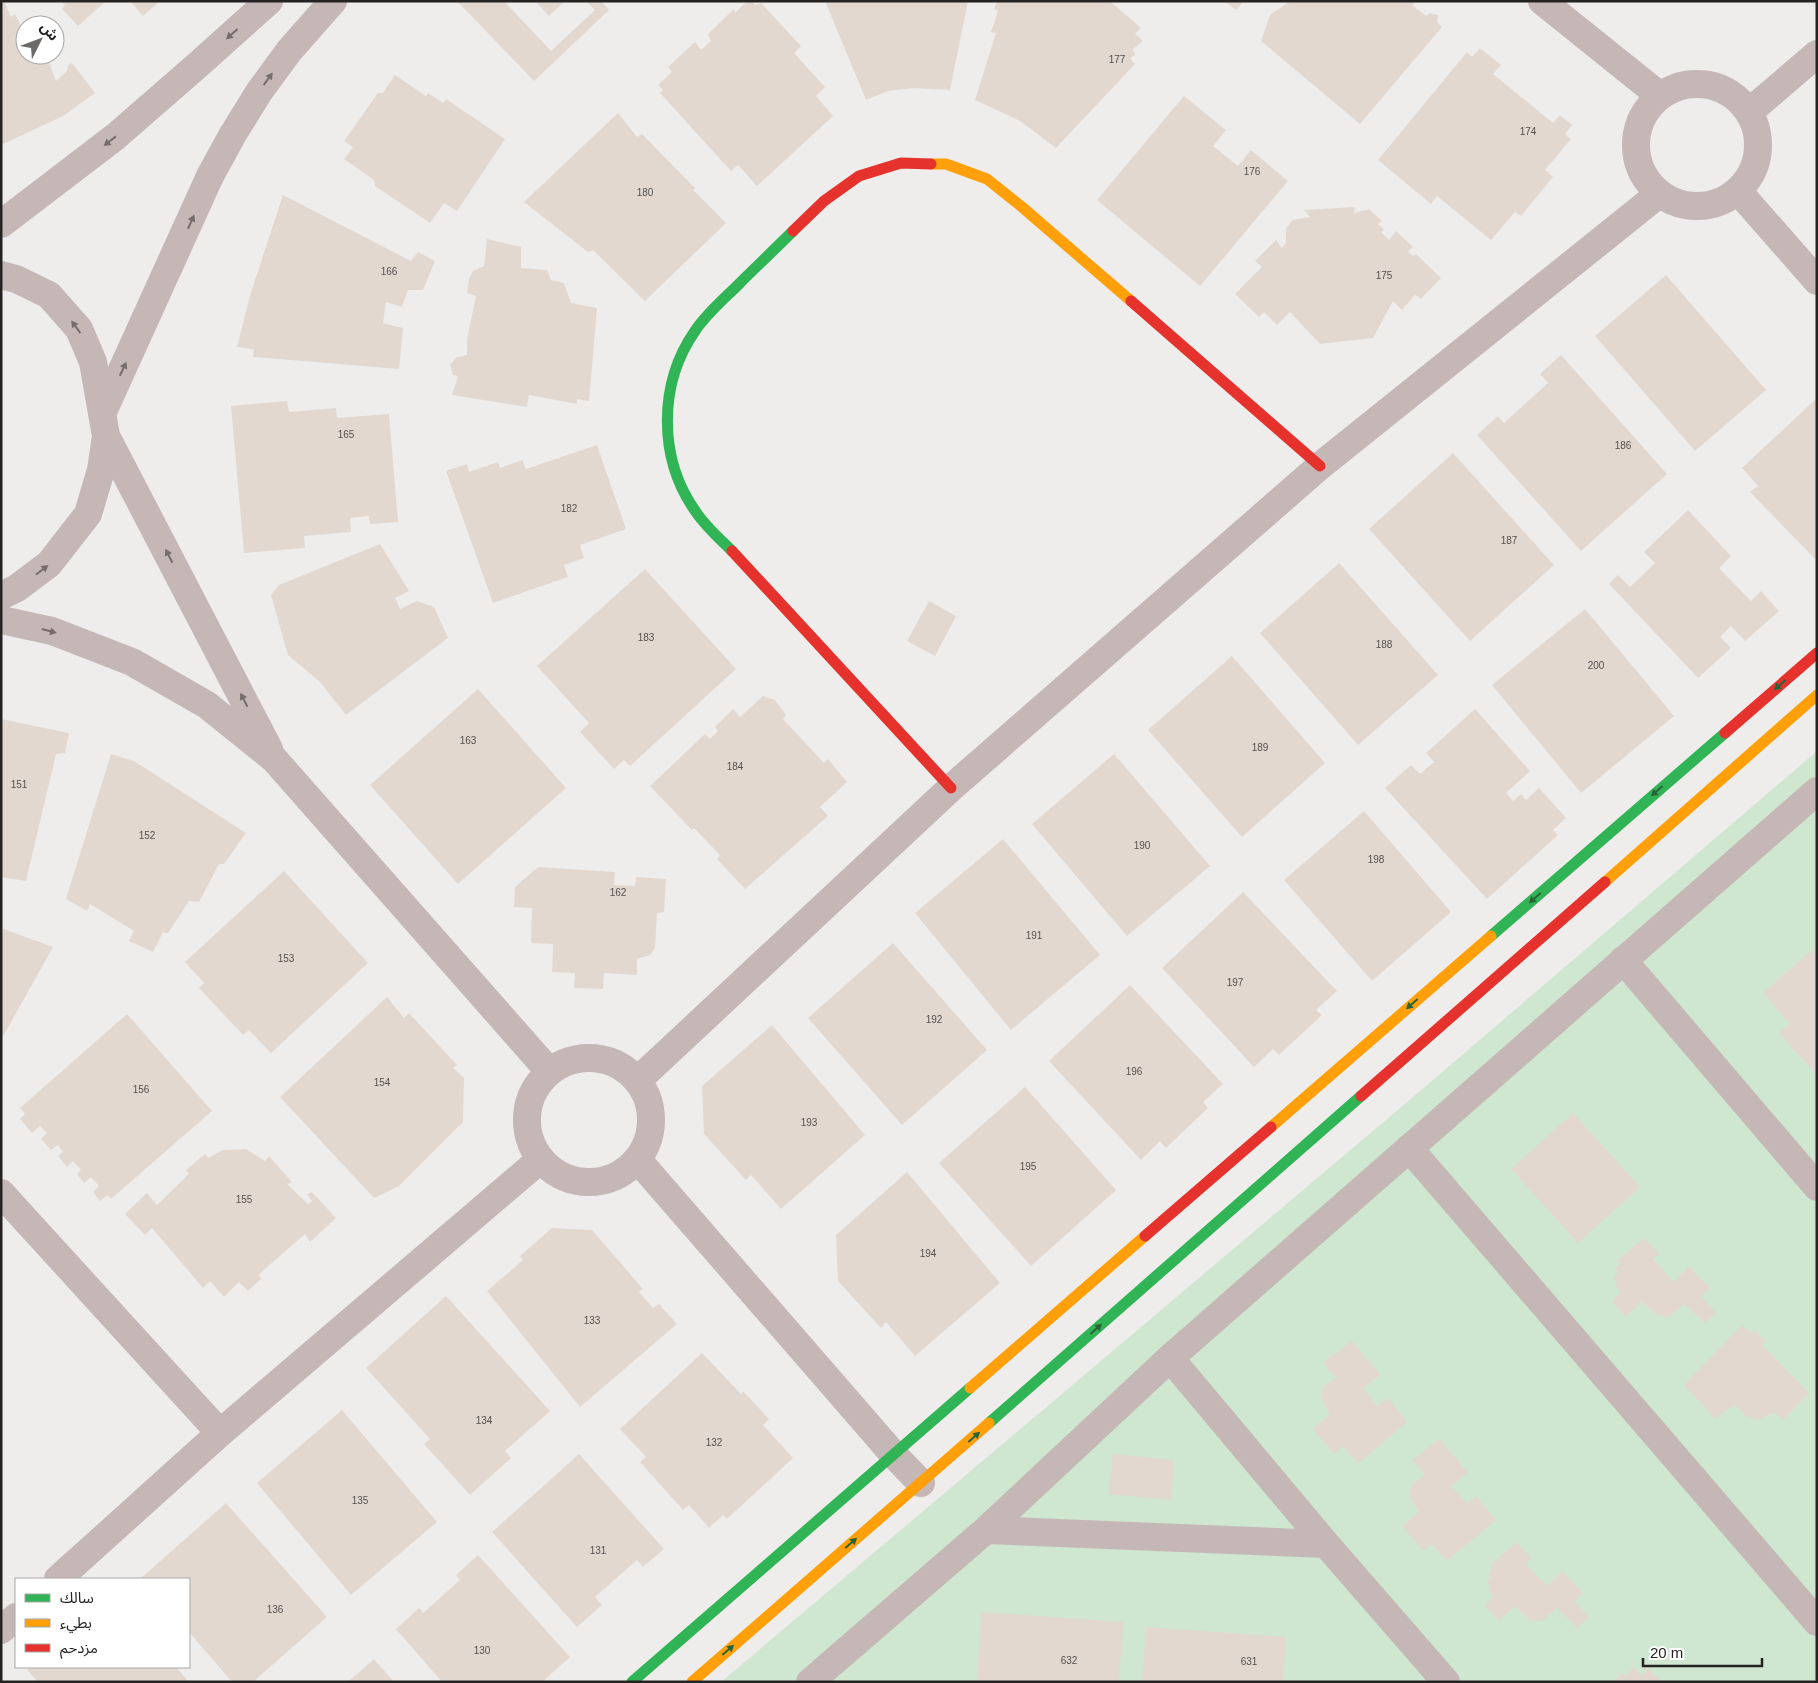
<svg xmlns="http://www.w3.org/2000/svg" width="1818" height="1683" viewBox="0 0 1818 1683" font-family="Arial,'Noto Sans Arabic',sans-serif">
<rect width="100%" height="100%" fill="#eeedeb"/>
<path fill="#cfe6d0" d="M1817 751V1682H721L1419 1092Z"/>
<path fill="#e3d8d0" d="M1 1H4L11 17 15 14 25 34V55H46L56 81 67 71 68 65 72 63 95 93 63 116 1 145Z
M61 1H106L78 26 62 9 65 5Z
M130 1H160L143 16Z
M457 1H504L551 51 595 10 586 1H601L609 10 534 81Z
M535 1H565L549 16Z
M747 1H752L755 5 761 3 801 46 794 53 825 87 816 96 833 116 757 186 738 165 731 171 660 93 663 90 658 85 672 72 668 67 695 42 701 50 711 41 708 34 734 9 735 13Z
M825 1H968L950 90 914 88 888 91 866 100Z
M997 1H1110L1141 28 1135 34 1143 41 1132 50 1136 54 1130 58 1135 64 1056 148 1020 121 975 100 996 33 991 32 998 11 994 9Z
M1224 1H1244L1236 10Z
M1290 1H1414L1413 6 1426 16 1430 13 1438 15 1437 22 1442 27 1360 124 1261 41 1270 15Z
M1480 48 1501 65 1493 74 1553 123 1560 115 1572 125 1565 134 1571 139 1545 170 1553 177 1521 216 1515 212 1491 240 1437 196 1431 204 1378 160 1467 52 1472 57Z
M395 75 426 96 428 93 443 103 446 99 505 139 457 211 444 203 430 223 375 186 374 180 344 159 353 147 344 141 378 93H383Z
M1184 96 1226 130 1213 146 1238 166 1251 150 1288 181 1200 286 1097 200Z
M618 113 637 137 642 134 695 188 693 190 726 223 645 301 593 250 588 252 524 202Z
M283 195 411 261 418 252 435 261 423 290H408L402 307 386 302 383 323 403 328 399 369 253 357 254 349 237 347 251 292Z
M1355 207 1354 213 1369 209 1382 221 1378 224 1384 230 1381 232 1389 240 1396 231 1413 247 1408 251 1413 256 1416 254 1441 278 1421 299 1415 295 1402 310 1393 301 1373 338 1320 344 1290 312 1277 325 1264 312 1259 317 1235 294 1262 267 1255 261 1276 240 1282 248 1286 243V229L1292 220 1310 217 1304 210Z
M487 239 521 247V268L547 270 551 280 564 283 571 303 597 308 589 401 577 399V404L529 395 527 407 452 395 458 376 453 375 450 365 457 357 467 355V339L476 296 467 293 469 279 473 271 484 266Z
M1666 275 1766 390 1695 451 1595 336Z
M1561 355 1667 474 1581 551 1477 435 1498 416 1504 423 1548 383 1540 374Z
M1817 398V557L1815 559 1750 492 1758 486 1742 468Z
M287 401 289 412 336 408 337 418 389 414 398 522 370 524 369 516 350 518 351 532 304 536 305 548 244 553 231 406Z
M597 445 626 529 580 545 584 558 564 565 568 577 493 603 446 471 467 464 469 472 498 462 500 468 522 460 526 469Z
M1453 453 1554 565 1470 641 1369 529Z
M1688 510 1731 556 1719 568 1751 601 1761 591 1779 611 1745 641 1731 626 1720 637 1731 648 1698 678 1609 584 1618 575 1630 587 1655 563 1644 552Z
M380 544 409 591 395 598 400 609 417 601 434 607 448 638 346 715 320 682 288 655 271 595 279 585Z
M1339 563 1438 675 1358 745 1260 633Z
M645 569 736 669 630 766 624 760 614 769 580 732 589 723 537 666Z
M929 601 956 616 935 656 907 641Z
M1585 609 1674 716 1581 793 1492 685Z
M1232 656 1325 763 1242 837 1148 730Z
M478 689 566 788 458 884 370 785Z
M763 696 775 700 786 715 783 719 824 763 828 759 847 782 820 807 828 816 745 889 717 859 720 855 694 828 692 830 650 786 705 734 710 739 718 731 715 727 733 709 740 717Z
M1475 709 1530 771 1506 793 1513 801 1521 794 1526 800 1539 788 1566 818 1553 830 1558 835 1487 899 1385 788 1411 765 1420 774 1434 762 1426 753Z
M1 719 69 733 65 753 56 754 26 881 1 877Z
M111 754 134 761 246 833 224 864H219L199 902 189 901 168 933 163 932 153 952 129 941 134 931 90 904 87 911 66 899Z
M1114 754 1210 866 1127 936 1032 824Z
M1364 811 1451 912 1372 981 1284 880Z
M1003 839 1100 955 1011 1030 915 913Z
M538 867 615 872 614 885 635 886 636 877 666 879 664 912 657 913 655 948 650 955 637 959V975L604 973 603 989 574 988 575 973 552 972 553 944 531 943 532 908 514 907 515 887Z
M284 871 368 963 271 1053 249 1030 243 1035 199 988 204 983 185 962Z
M1243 892 1337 991 1316 1010 1322 1015 1279 1055 1273 1049 1254 1067 1162 968Z
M1 928 53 947 1 1040Z
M893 943 987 1050 902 1125 808 1018Z
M1812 950 1817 956V1075L1779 1033 1790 1024 1763 993Z
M1130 985 1223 1084 1203 1102 1208 1108 1166 1148 1160 1141 1141 1160 1049 1061Z
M387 997 404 1018 409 1013 457 1065 453 1068 464 1078 463 1122 399 1186 374 1198 280 1097Z
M127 1014 212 1111 111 1199 108 1195 100 1201 93 1192 99 1186 91 1177 84 1183 77 1174 81 1170 73 1161 67 1167 58 1156 63 1152 58 1145 51 1150 41 1139 47 1133 40 1126 32 1133 20 1119 25 1114 20 1108Z
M772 1025 865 1135 781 1209 751 1175 746 1180 704 1134 702 1086Z
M1025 1087 1116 1190 1031 1266 939 1163Z
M1573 1113 1640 1187 1578 1243 1511 1169Z
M246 1149 265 1161 269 1156 292 1182 287 1184 308 1204 312 1201 307 1194 312 1192 336 1218 310 1242 305 1234 258 1275 262 1278 248 1291 239 1282 224 1297 210 1281 203 1288 152 1228 145 1235 125 1214 147 1193 157 1205 189 1174 186 1170 205 1154 208 1158 223 1150Z
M907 1172 1000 1283 915 1356 886 1322 881 1328 838 1281 836 1235Z
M552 1228 592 1230 643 1289 639 1292 653 1308 659 1304 677 1324 580 1407 487 1291 523 1260 520 1256Z
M1644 1238 1659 1254 1653 1259 1674 1282 1689 1266 1710 1288 1701 1296 1716 1313 1705 1323 1684 1304 1669 1317 1656 1315 1642 1301 1626 1317 1612 1302 1621 1292 1615 1284 1617 1282 1613 1278 1618 1273 1615 1269 1620 1264 1617 1261Z
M446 1296 550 1411 505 1451 511 1458 470 1495 424 1444 430 1439 366 1368Z
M1742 1325 1752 1333 1755 1330 1766 1341 1762 1345 1809 1393 1783 1420 1774 1412 1760 1420 1747 1417 1734 1405 1715 1419 1684 1385Z
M1352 1341 1380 1375 1363 1388 1378 1406 1388 1398 1407 1422 1358 1464 1343 1446 1334 1454 1313 1429 1330 1414 1321 1398 1323 1387 1336 1378 1323 1362Z
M702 1353 741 1394 743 1391 769 1419 763 1425 793 1458 727 1519 723 1515 709 1528 689 1505 683 1510 640 1462 646 1457 620 1429Z
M342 1410 437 1522 351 1595 257 1483Z
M1440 1439 1468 1473 1451 1486 1467 1503 1476 1496 1496 1520 1447 1561 1432 1544 1423 1551 1402 1526 1419 1512 1409 1496 1411 1485 1425 1475 1412 1460Z
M579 1454 664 1549 643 1567 637 1560 595 1597 602 1605 577 1627 492 1532Z
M1113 1454 1174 1460 1171 1500 1109 1494Z
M226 1503 327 1617 253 1682H232L189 1632V1579H140Z
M1517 1542 1531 1558 1526 1564 1547 1586 1563 1571 1583 1593 1574 1601 1589 1617 1577 1628 1557 1608 1542 1621 1529 1620 1515 1606 1499 1621 1485 1606 1493 1596 1488 1588 1491 1586 1486 1582 1491 1577 1488 1574 1493 1569 1490 1565Z
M478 1555 570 1657 542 1682H442L396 1629 419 1608 423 1613 460 1580 456 1575Z
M981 1612 1123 1622 1119 1682H977Z
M1146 1627 1286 1637 1283 1682H1142Z
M374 1659 394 1682H348Z
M1646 1666 1661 1682H1613L1622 1673 1625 1676 1634 1667 1642 1675 1646 1672 1643 1668Z
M31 1667H176L189 1682H38L27 1670Z"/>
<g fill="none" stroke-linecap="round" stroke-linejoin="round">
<path stroke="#c6b7b7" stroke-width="28" d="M1542 1 1659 95
M1636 145a61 61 0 1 1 122 0a61 61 0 1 1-122 0Z
M1749 112 1817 54
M1738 191 1817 281
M1 224 115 137 200 63 269 1
M1 275 16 279 49 295 79 329 93 362 106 436 101 470 88 514 49 564 17 588 1 596
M102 414 210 176 233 134 259 92 289 51 333 1
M106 436 269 749
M1 620 52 631 132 662 207 705 274 759 549 1071
M1623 960 1817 1187
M527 1120a62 62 0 1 1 124 0a62 62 0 1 1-124 0Z
M638 1080 951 788 1320 466 1659 194
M1409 1148 1817 1622
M637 1159 894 1455 921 1483
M1 1193 220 1433
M1170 1358 1326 1544 1446 1682
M986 1530 1326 1544
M58 1579 220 1433 541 1159
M1 1630 16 1617
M810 1682 986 1530 1170 1358 1817 791"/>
<path stroke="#30b455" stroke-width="11" d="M732 551C720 539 706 527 696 512 658 459 658 384 695 331 707 313 724 299 739 284 757 266 775 249 793 231
M1491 936 1725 733
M989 1423 1361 1096
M632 1682 970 1388"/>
<path stroke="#ff9f0a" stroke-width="11" d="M931 164H946L987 179 1022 207 1131 301
M1605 882 1817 695
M1271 1127 1491 936
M970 1388 1145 1236
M692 1682 989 1423"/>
<path stroke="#e5322d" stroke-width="11" d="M793 231 824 201 859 176 901 163 931 164
M1131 301 1320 466
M732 551 951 788
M1725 733 1817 653
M1361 1096 1605 882
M1145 1236 1271 1127"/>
</g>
<defs><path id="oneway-solid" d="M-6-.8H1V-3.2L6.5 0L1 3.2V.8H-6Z" transform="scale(1.25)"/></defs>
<g fill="#756d6c">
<use href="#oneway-solid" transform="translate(232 34) rotate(138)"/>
<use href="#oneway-solid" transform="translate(268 79) rotate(-54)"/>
<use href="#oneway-solid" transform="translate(110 141) rotate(142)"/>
<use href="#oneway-solid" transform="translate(191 222) rotate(-66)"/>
<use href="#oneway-solid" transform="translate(76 327) rotate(-126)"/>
<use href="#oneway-solid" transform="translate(123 369) rotate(-65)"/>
<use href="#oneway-solid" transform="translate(169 556) rotate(-117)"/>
<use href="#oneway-solid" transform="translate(42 570) rotate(-37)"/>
<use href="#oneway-solid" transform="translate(49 631) rotate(15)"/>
<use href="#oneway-solid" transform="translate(244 700) rotate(-117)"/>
</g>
<g fill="#296439">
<use href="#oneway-solid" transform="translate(1780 685) rotate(139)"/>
<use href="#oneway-solid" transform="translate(1657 791) rotate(139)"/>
<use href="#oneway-solid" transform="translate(1535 898) rotate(139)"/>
<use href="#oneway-solid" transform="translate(1412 1004) rotate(139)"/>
<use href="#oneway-solid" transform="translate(1096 1329) rotate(-41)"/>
<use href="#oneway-solid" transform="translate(974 1437) rotate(-41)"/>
<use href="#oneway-solid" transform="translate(851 1543) rotate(-41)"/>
<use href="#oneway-solid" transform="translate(728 1650) rotate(-41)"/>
</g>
<g text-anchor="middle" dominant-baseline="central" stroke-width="4" stroke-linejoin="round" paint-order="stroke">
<g font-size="10" fill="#54504e">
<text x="1117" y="59">177</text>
<text x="1528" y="131">174</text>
<text x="1252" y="171">176</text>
<text x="645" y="192">180</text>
<text x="389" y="271">166</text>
<text x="1384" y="275">175</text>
<text x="346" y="434">165</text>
<text x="1623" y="445">186</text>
<text x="569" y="508">182</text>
<text x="1509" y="540">187</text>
<text x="646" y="637">183</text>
<text x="1384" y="644">188</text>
<text x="1596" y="665">200</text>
<text x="468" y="740">163</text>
<text x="1260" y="747">189</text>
<text x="735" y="766">184</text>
<text x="19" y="784">151</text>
<text x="147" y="835">152</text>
<text x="1142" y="845">190</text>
<text x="1376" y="859">198</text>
<text x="618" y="892">162</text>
<text x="1034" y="935">191</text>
<text x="286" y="958">153</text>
<text x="1235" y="982">197</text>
<text x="934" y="1019">192</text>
<text x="1134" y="1071">196</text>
<text x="382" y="1082">154</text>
<text x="141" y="1089">156</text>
<text x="809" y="1122">193</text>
<text x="1028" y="1166">195</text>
<text x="244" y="1199">155</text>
<text x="928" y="1253">194</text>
<text x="592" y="1320">133</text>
<text x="484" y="1420">134</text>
<text x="714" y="1442">132</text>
<text x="360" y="1500">135</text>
<text x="598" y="1550">131</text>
<text x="275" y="1609">136</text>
<text x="482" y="1650">130</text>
<text x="1069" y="1660">632</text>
<text x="1249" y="1661">631</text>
</g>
</g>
<rect width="1818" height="1683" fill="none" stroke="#242322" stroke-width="5"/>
<rect x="15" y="1578" width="175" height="90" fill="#ffffff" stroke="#a7a7a7"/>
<rect x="25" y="1594" width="25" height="8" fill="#30b455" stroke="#a7a7a7"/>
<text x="60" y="1603" font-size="15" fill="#242322">سالك</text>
<rect x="25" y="1619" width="25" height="8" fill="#ff9f0a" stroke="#a7a7a7"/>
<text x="60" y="1628" font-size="15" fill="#242322">بطيء</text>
<rect x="25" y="1644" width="25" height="8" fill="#e5322d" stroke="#a7a7a7"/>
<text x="60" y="1653" font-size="15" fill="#242322">مزدحم</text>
<g transform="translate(40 40) rotate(48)"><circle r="24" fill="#ffffff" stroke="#a7a7a7"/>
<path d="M0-4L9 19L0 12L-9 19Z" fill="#6b6a68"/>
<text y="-8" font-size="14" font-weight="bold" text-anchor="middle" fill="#242322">ش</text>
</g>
<path d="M1643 1658v8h119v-8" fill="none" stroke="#242322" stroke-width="2.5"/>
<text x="1650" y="1658" font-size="15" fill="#242322" stroke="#ffffff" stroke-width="4" paint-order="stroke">20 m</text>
</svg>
